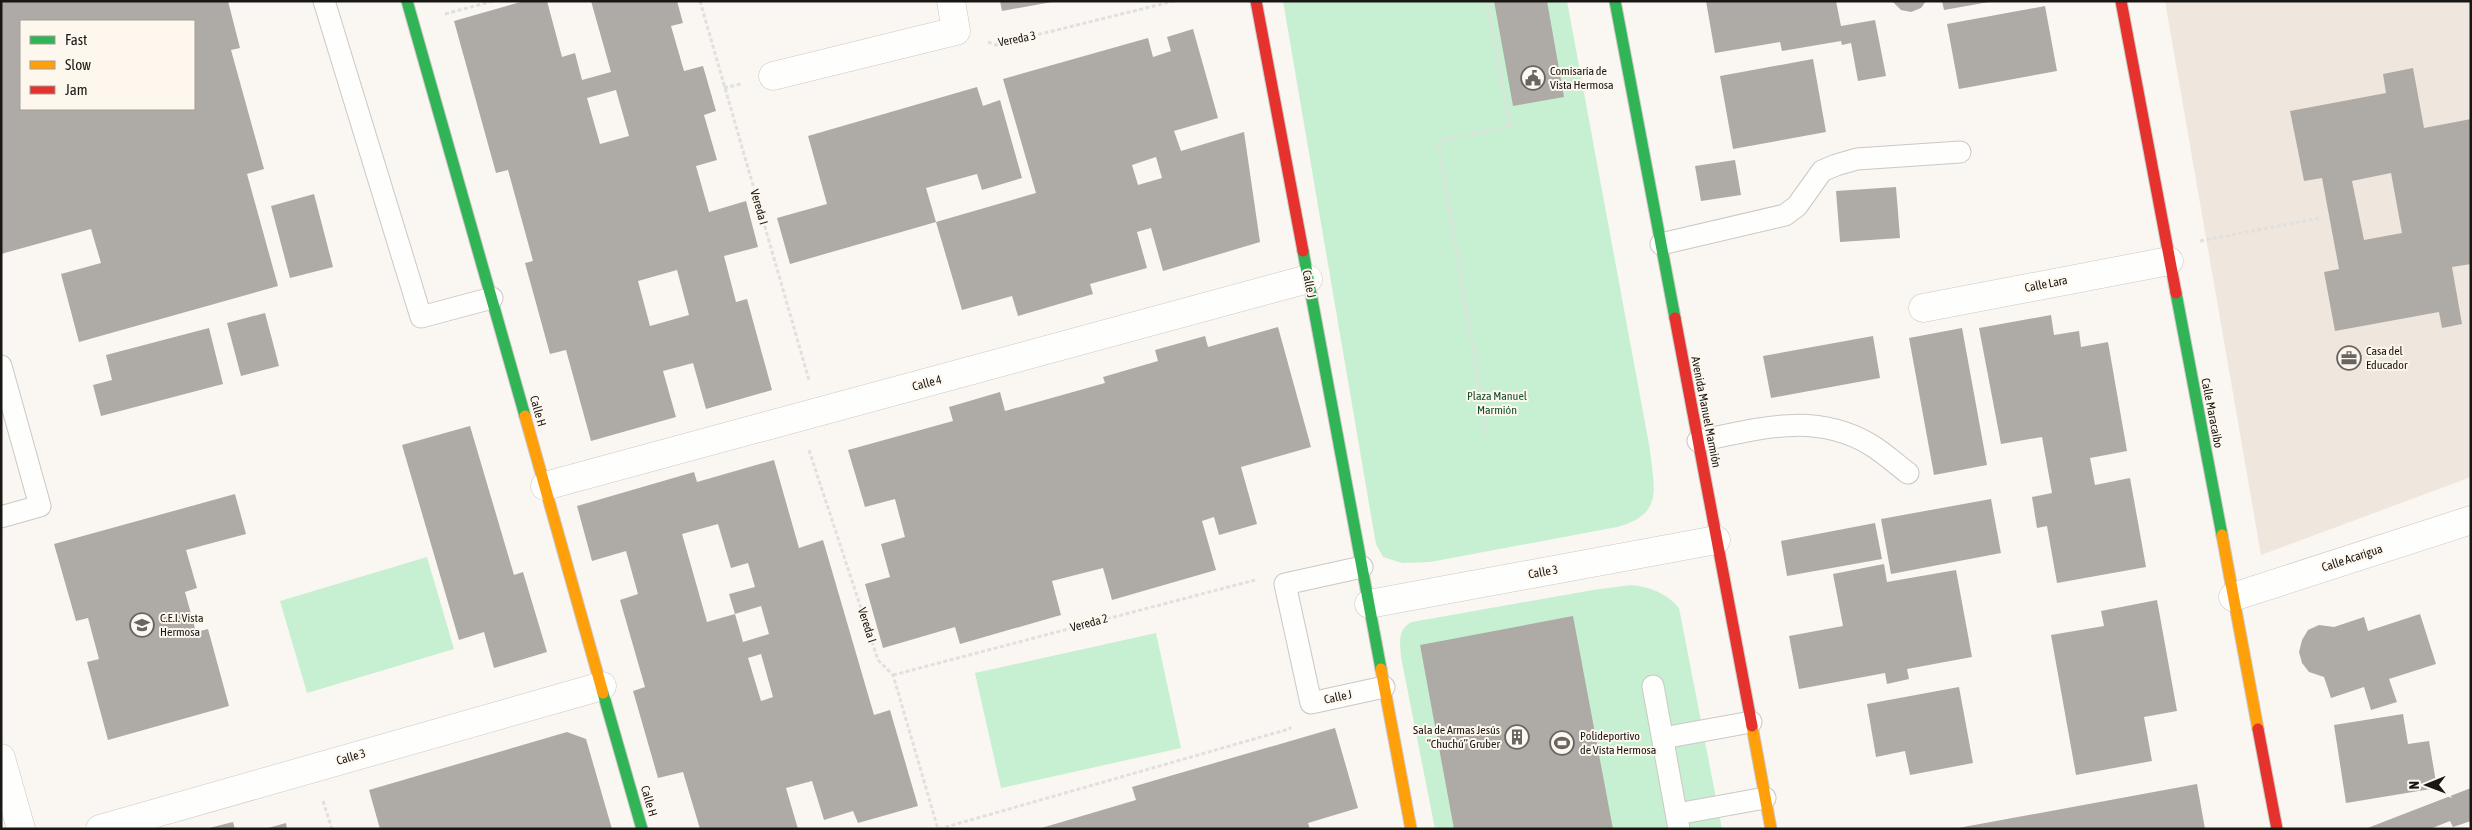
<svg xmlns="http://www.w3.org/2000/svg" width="2472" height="830" viewBox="0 0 2472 830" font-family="'Asap Condensed',sans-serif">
<rect width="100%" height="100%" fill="#faf6f2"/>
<path fill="#efe7de" d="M2165 1H2471V477L2261 555Z"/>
<path fill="#c6f0d1" d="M1283 1H1567L1650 450C1654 490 1664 514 1617 527L1430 562 1402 563 1383 557 1376 544 1373 527Z
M427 557 454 649 307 693 280 601Z
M1631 585C1651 587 1666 593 1679 608L1722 829H1435L1401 657C1400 643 1397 629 1412 622L1593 590Z
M1156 633 1181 748 1001 788 975 673Z"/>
<path fill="#aeaba7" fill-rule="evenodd" d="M1 1H228L240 48 231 50 264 169 247 174 278 286 79 342 61 274 101 263 91 229 1 254ZM21 21H194V109H21Z
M524 1H547L562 57 575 53 582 80 611 72 591 1H677L683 23 671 26 684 71 703 66 716 111 704 115 717 160 696 166 709 212 746 201 758 247 724 256 736 302 747 299 772 390 706 409 693 363 663 371 676 417 591 441 566 350 550 354 525 263 533 261 508 170 496 173 454 21ZM616 90 629 136 600 144 587 98ZM677 270 689 315 650 326 638 281Z
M1000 1H1052V2L1002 11Z
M1494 1H1547L1564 97 1513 106Z
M1706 1H1836L1841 26 1875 20 1886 76 1858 81 1851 43 1842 45 1841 41 1782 51 1780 42 1715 53Z
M1892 1H1926L1921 8 1911 12 1901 10Z
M1942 1H1989V2L1944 10Z
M2045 6 2057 71 1959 89 1947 24Z
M1193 29 1218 118 1174 131 1181 151 1244 132 1260 242 1163 271 1151 228 1137 232 1147 268 1090 284 1093 294 1018 316 1012 296 962 310 936 222 1036 193 1003 79 1148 38 1153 57 1171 51 1167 37ZM1156 157 1162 178 1138 185 1132 165Z
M1813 59 1826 132 1733 149 1720 76Z
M2413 68 2424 128 2471 119V264L2452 267 2462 324 2442 328 2439 312 2335 331 2324 272 2339 269 2322 178 2304 181 2290 111 2386 93 2383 74ZM2391 173 2402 233 2364 240 2352 181Z
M977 87 983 106 1000 100 1022 178 982 190 977 174 926 188 936 222 790 264 777 218 827 204 808 136Z
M1735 160 1741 195 1701 201 1695 166Z
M1896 187 1900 238 1840 242 1836 191Z
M314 194 333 267 290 278 271 206Z
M265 313 279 366 241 376 227 323Z
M2051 315 2054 335 2079 331 2081 347 2108 342 2127 451 2090 458 2095 485 2130 478 2146 567 2057 583 2047 526 2037 528 2032 497 2052 493 2042 437 2001 444 1979 328Z
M1278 327 1311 447 1241 467 1257 524 1219 535 1214 517 1202 521 1216 570 1112 600 1103 568 1052 581 1061 615 960 644 955 627 883 648 865 584 890 577 881 544 905 537 895 499 865 507 848 450 953 421 949 407 1000 392 1005 411 1105 383 1103 377 1158 361 1155 350 1205 336 1208 347Z
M209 328 223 384 101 416 93 385 112 380 106 355Z
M1962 328 1987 465 1934 475 1909 338Z
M1873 336 1880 378 1771 398 1763 356Z
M470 426 514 575 523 572 547 652 494 668 484 632 459 640 402 445Z
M774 460 799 548 823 540 874 715 890 710 918 806 858 823 853 811 824 820 812 781 786 788 798 829H700L683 772 658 778 633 691 645 687 620 600 638 594 626 551 592 561 577 506 694 472 697 482ZM718 524 731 568 748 563 755 587 729 594 735 614 707 622 682 534ZM761 606 769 634 743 642 735 614ZM761 654 773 697 761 701 748 658Z
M235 494 246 534 186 550 197 588 185 592 196 632 208 629 229 706 108 740 87 662 99 659 88 618 76 621 54 544Z
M1991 499 2001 553 1891 574 1881 519Z
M1875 523 1882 559 1787 576 1781 541Z
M1884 564 1887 582 1956 570 1972 657 1907 669 1909 679 1887 684 1885 673 1799 689 1789 636 1843 626 1833 574Z
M2157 600 2177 711 2144 717 2152 761 2076 775 2051 635 2104 626 2101 611Z
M2420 614 2436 664 2389 679 2397 702 2371 710 2364 687 2331 698 2324 677 2309 672 2302 663 2299 652 2302 640 2308 630 2319 625 2334 627 2364 617 2368 631Z
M1573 616 1613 829H1454L1420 645Z
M1959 687 1973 763 1910 775 1905 751 1876 757 1867 704Z
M2403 714 2408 744 2429 741 2437 788 2346 803 2334 725Z
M1335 728 1358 808 1308 823 1310 829H1038L1136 800 1132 787Z
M567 732 586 739 612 829H380L369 790Z
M2197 784 2205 829H1958V828Z
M2471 788V821L2453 827 2450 821 2430 829H2365Z
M233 822 235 829H209V828Z
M286 823 287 829H268V828Z"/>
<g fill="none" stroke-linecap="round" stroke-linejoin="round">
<g stroke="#cbc8c5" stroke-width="23">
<path id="lane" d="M324 1 421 317 492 298
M1661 244 1785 215 1797 206 1822 171 1836 165 1857 159 1960 152
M1 366 40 506 1 517
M1698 441C1758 429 1814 411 1871 445 1884 453 1896 464 1908 473
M1362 567 1285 584 1311 703 1384 687
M1653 686 1679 829
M1663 738 1751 722
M1677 814 1765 798"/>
</g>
<g stroke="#cbc8c5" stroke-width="29">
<path id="street" d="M773 76 956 31 951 1
M1923 308 2169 261
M545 486 1308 279
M2233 597 2471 520
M1369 604 1716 540
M1 758 21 829
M100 829 602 686"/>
</g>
<g stroke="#cbc8c5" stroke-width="13">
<path id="fast" d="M407 1 525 416
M1615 1 1675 318
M1303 251 1381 669
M2176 293 2222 535
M603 693 642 829"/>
</g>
<g stroke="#cbc8c5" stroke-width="13">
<path id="slow" d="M525 416 603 693
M2222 535 2258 729
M1381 669 1411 829
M1752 726 1771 829"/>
</g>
<g stroke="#cbc8c5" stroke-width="13">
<path id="jam" d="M1256 1 1303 251
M2121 1 2176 293
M1675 318 1752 726
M2258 729 2277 829"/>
</g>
<path stroke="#e0e0de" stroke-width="3" stroke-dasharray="4 2.5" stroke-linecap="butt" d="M700 1 809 380
M1487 1 1510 126 1438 141 1488 437
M445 14 493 1
M988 42 996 45 1174 1
M724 88 741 84
M2200 241 2320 218
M809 450 878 660 893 675 938 829
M893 675 1255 580
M323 801 332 829
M939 829 1289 729 1291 727"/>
<use href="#lane" stroke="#fefefd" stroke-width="21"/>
<use href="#street" stroke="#fefefd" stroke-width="28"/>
<use href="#fast" stroke="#30b455" stroke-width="11"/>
<use href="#slow" stroke="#ff9f0a" stroke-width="11"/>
<use href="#jam" stroke="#e5322d" stroke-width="11"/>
</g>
<defs>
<g id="civic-ring" transform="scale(1.25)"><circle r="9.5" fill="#fef7ee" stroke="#686562" stroke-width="1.5"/><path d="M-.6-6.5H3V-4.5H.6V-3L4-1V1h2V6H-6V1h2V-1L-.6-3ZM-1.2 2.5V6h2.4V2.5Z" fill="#686562"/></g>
<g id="office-ring" transform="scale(1.25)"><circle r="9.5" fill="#fef7ee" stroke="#686562" stroke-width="1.5"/><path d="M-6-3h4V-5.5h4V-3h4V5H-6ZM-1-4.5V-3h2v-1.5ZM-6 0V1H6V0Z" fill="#686562"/></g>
<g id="school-ring" transform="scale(1.25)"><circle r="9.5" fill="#fef7ee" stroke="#686562" stroke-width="1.5"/><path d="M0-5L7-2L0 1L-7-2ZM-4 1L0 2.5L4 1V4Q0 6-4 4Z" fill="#686562"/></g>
<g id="building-ring" transform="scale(1.25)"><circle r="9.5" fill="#fef7ee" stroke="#686562" stroke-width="1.5"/><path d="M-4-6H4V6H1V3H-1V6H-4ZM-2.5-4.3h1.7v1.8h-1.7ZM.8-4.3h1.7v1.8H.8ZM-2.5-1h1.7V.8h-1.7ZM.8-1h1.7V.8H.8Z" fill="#686562"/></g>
<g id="stadium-ring" transform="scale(1.25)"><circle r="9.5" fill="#fef7ee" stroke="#686562" stroke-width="1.5"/><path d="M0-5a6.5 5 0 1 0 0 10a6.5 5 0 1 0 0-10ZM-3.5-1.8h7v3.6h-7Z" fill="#686562"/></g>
</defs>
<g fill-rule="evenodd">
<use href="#civic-ring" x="1533" y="78"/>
<use href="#office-ring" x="2349" y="358"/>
<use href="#school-ring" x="142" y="625"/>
<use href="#building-ring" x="1517" y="737"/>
<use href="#stadium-ring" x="1562" y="743"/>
</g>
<g text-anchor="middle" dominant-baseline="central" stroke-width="4" stroke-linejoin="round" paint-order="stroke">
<g font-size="12" fill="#191714" stroke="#fef7ee">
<text transform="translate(1017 39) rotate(-11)">Vereda 3</text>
<text transform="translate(759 207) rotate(74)">Vereda I</text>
<text transform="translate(1309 284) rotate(79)">Calle J</text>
<text transform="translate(2046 284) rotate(-11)">Calle Lara</text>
<text transform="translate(927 383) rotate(-15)">Calle 4</text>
<text transform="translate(538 411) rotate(74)">Calle H</text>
<text transform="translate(1706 412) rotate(79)">Avenida Manuel Marmión</text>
<text transform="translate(2212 413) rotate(79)">Calle Maracaibo</text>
<text transform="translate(2352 558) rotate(-18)">Calle Acarigua</text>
<text transform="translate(1543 572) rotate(-10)">Calle 3</text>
<text transform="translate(1089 623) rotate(-15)">Vereda 2</text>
<text transform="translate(867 625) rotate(72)">Vereda I</text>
<text transform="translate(1338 697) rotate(-12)">Calle J</text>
<text transform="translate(351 757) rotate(-16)">Calle 3</text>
<text transform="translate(649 801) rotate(74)">Calle H</text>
</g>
<g font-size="12" fill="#191714" stroke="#fef7ee" text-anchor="start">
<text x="1550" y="71">Comisaría de<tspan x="1550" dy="14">Vista Hermosa</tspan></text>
<text x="2366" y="351">Casa del<tspan x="2366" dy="14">Educador</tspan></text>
<text x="160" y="618">C.E.I. Vista<tspan x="160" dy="14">Hermosa</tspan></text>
<text x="1500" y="730" text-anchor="end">Sala de Armas Jesús<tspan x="1500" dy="14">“Chuchú” Gruber</tspan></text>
<text x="1580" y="736">Polideportivo<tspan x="1580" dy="14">de Vista Hermosa</tspan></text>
</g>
<g font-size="12" fill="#12512f" stroke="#fef7ee">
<text x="1497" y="396">Plaza Manuel<tspan x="1497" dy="14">Marmión</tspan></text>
</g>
</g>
<rect width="2472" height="830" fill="none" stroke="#191714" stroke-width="5"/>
<rect x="20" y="20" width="175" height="90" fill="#fef7ee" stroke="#a29d97"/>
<rect x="30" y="36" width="25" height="8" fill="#30b455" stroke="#a29d97"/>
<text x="65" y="45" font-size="15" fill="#191714">Fast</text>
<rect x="30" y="61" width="25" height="8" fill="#ff9f0a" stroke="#a29d97"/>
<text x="65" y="70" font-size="15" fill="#191714">Slow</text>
<rect x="30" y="86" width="25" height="8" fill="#e5322d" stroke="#a29d97"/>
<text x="65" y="95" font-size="15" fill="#191714">Jam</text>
<g transform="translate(2427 785) rotate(269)" stroke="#fef7ee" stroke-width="4" paint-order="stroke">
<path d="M0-4L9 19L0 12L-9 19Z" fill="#191714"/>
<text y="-8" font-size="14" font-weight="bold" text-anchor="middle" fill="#191714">N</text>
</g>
</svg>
